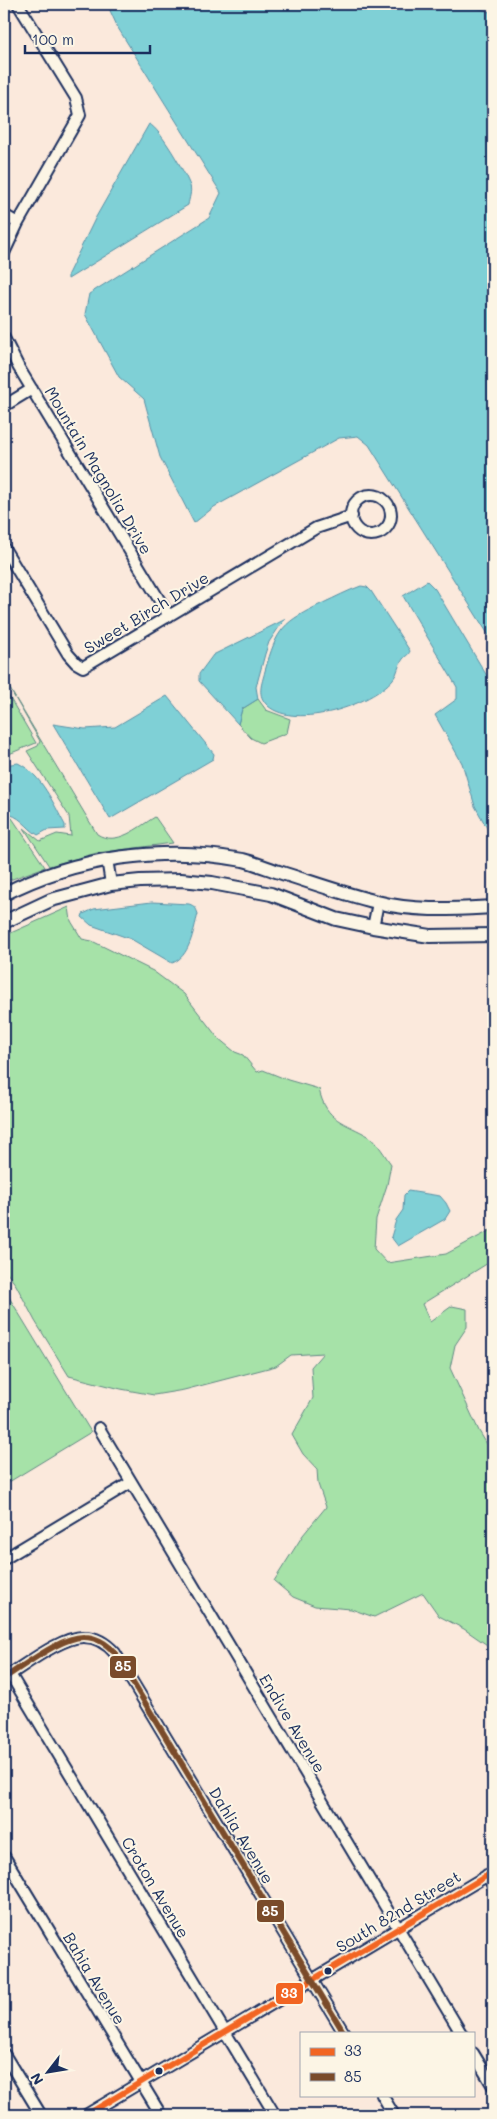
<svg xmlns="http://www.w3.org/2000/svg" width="497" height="2119" viewBox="0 0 497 2119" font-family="Mali,sans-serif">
<rect width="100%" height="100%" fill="#fbe9dc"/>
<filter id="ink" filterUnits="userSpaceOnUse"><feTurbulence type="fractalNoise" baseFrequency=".02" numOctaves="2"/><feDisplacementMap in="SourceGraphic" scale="10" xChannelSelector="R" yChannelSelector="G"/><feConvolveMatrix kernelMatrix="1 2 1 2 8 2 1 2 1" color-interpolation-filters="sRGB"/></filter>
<g filter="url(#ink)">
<path fill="#a6e2a8" stroke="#608883" d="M4 679 97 834C117 847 138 827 155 817L173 843 97 853 49 866 24 828 40 841 57 834 71 836 69 816 27 751 38 746 40 741Z
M4 688 36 743 4 756Z
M258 699 266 710 290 719 287 733 261 743 251 738 238 724 242 709Z
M4 818H12L45 867 4 882Z
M69 907 71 921 82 939 92 941 153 971 184 994 218 1038 235 1052 243 1055 257 1072 263 1070 288 1080 319 1089C326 1122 345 1122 370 1137 378 1143 385 1156 391 1164L387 1185 376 1219 374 1249 387 1263 446 1254 493 1229V1260L422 1304 430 1322 452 1306 467 1309V1327L455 1345 450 1368 479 1431 493 1454V1649L464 1629 439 1616 423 1593 374 1617 351 1609 315 1606 293 1597 274 1581 303 1535 326 1507 318 1484 317 1469 303 1454 292 1435 313 1398 311 1367 323 1353 291 1355 276 1366 184 1390 154 1395 121 1389 69 1376 35 1321 16 1285 4 1269V936Z
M4 1289 91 1432 4 1485Z"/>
<path fill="#7fd0d6" stroke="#5790a6" d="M107 4H464L493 13V642L369 445 358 436 339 438 214 507 194 523 160 457 144 399 119 377 85 314 89 294 209 218 221 193 118 28Z
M149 124C160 128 186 174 190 186 192 191 189 199 188 205L68 279V274L96 217Z
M427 581 435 589 493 686V839L475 806 462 763 435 715 457 699V687L403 596Z
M361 586 367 587 371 591 410 651C408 656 406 655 403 659 398 664 398 674 393 679 372 705 296 730 268 706 256 695 262 684 265 671 277 628 283 622 323 603 336 597 347 591 361 586Z
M286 619 281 624 269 642 265 654 256 687 258 699 242 709 238 724 199 681V674L213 655Z
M167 696 214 754 213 759 110 819 53 724 85 729 115 727Z
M18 763C42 775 53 803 65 825V829L47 830 38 835C26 828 20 814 4 814V765Z
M152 902 189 904C195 906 196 908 198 914 193 931 190 957 172 963L131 939 91 925 82 917 83 914 94 909Z
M408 1191 440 1196 446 1203 450 1211 445 1219 398 1246 391 1237 396 1220 403 1210 404 1195Z"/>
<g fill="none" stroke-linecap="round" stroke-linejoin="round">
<g stroke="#1b2f5e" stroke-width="14">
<path id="minor" d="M4 215 18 223
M4 253 18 223 80 115 76 98 18 4
M4 338 19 368 169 616
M4 406 32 389
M351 515a20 20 0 1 1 40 0a20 20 0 1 1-40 0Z
M4 548 68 654 76 663 83 667 316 528 352 516
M107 859 111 884
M373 927 378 903
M99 1428 461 2033
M4 1559 130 1483
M10 1674 275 2115
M4 1678C24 1666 62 1636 84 1637 97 1637 107 1644 115 1653L344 2033
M4 1856 161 2115
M487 1875 493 1886
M473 2053 493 2086
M4 2054 41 2115
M382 2095 394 2115
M86 2115 493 1872"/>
</g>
<g stroke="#1b2f5e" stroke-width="16">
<path id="tertiary" d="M4 894C75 857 164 845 243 860 255 863 267 868 279 872 311 882 344 894 377 902 415 912 454 909 493 907
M4 922 51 900 111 884 140 881 181 880 212 883 271 894 336 919 373 927 430 936 493 935"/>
</g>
<use href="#minor" stroke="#fcf5e5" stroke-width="10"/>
<use href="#tertiary" stroke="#fcf5e5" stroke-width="12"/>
<g stroke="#fcf5e5" stroke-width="10">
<path id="bus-1" d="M86 2115 493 1872"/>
</g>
<g stroke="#fcf5e5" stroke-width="10">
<path id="bus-2" d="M4 1678C24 1666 62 1636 84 1637 97 1637 107 1644 115 1653L344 2033"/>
</g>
<use href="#bus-1" stroke="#f26522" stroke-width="6"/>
<use href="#bus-2" stroke="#7a4b2a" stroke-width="6"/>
</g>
</g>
<g fill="#1b2f5e" stroke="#fcf5e5" stroke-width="2">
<circle cx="328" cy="1971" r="4.5"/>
<circle cx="159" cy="2071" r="4.5"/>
</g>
<g text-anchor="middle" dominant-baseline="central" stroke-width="4" stroke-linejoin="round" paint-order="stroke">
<g font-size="16" fill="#1b2f5e" stroke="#fcf5e5">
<text transform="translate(99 470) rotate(59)">Mountain Magnolia Drive</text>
<text transform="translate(146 612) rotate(-31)">Sweet Birch Drive</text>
<text transform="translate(293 1723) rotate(59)">Endive Avenue</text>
<text transform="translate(242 1835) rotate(59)">Dahlia Avenue</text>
<text transform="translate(156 1887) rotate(59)">Croton Avenue</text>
<text transform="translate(398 1911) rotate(-31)">South 82nd Street</text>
<text transform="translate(95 1978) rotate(59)">Bahia Avenue</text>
</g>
</g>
<g stroke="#fcf5e5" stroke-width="2">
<rect x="109" y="1655" width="28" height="24" rx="5" fill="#7a4b2a"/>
<rect x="256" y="1899" width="29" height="24" rx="5" fill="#7a4b2a"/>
<rect x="275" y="1982" width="29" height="23" rx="5" fill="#f26522"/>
</g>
<g font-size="14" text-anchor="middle" font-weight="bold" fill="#fff">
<text x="123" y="1671">85</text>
<text x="270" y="1916">85</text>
<text x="289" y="1998">33</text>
</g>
<rect width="497" height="2119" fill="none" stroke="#fcf5e5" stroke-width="20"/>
<rect x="10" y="10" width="477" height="2099" fill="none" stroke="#1b2f5e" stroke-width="2" filter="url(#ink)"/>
<rect x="300" y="2032" width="175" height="65" fill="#fcf5e5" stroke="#a2a6af"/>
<rect x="310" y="2048" width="25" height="8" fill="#f26522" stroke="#a2a6af"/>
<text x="344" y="2056" font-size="15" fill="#1b2f5e">33</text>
<rect x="310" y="2073" width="25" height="8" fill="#7a4b2a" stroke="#a2a6af"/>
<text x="344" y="2082" font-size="15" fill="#1b2f5e">85</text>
<g transform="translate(48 2072) rotate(239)" stroke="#fcf5e5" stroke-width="4" paint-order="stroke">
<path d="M0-4L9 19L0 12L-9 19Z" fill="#1b2f5e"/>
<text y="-8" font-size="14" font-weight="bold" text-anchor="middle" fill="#1b2f5e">N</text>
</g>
<path d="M25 45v8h125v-8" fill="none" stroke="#1b2f5e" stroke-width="2.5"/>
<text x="32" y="45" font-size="15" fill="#1b2f5e" stroke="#fcf5e5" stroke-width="4" paint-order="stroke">100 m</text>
</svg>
